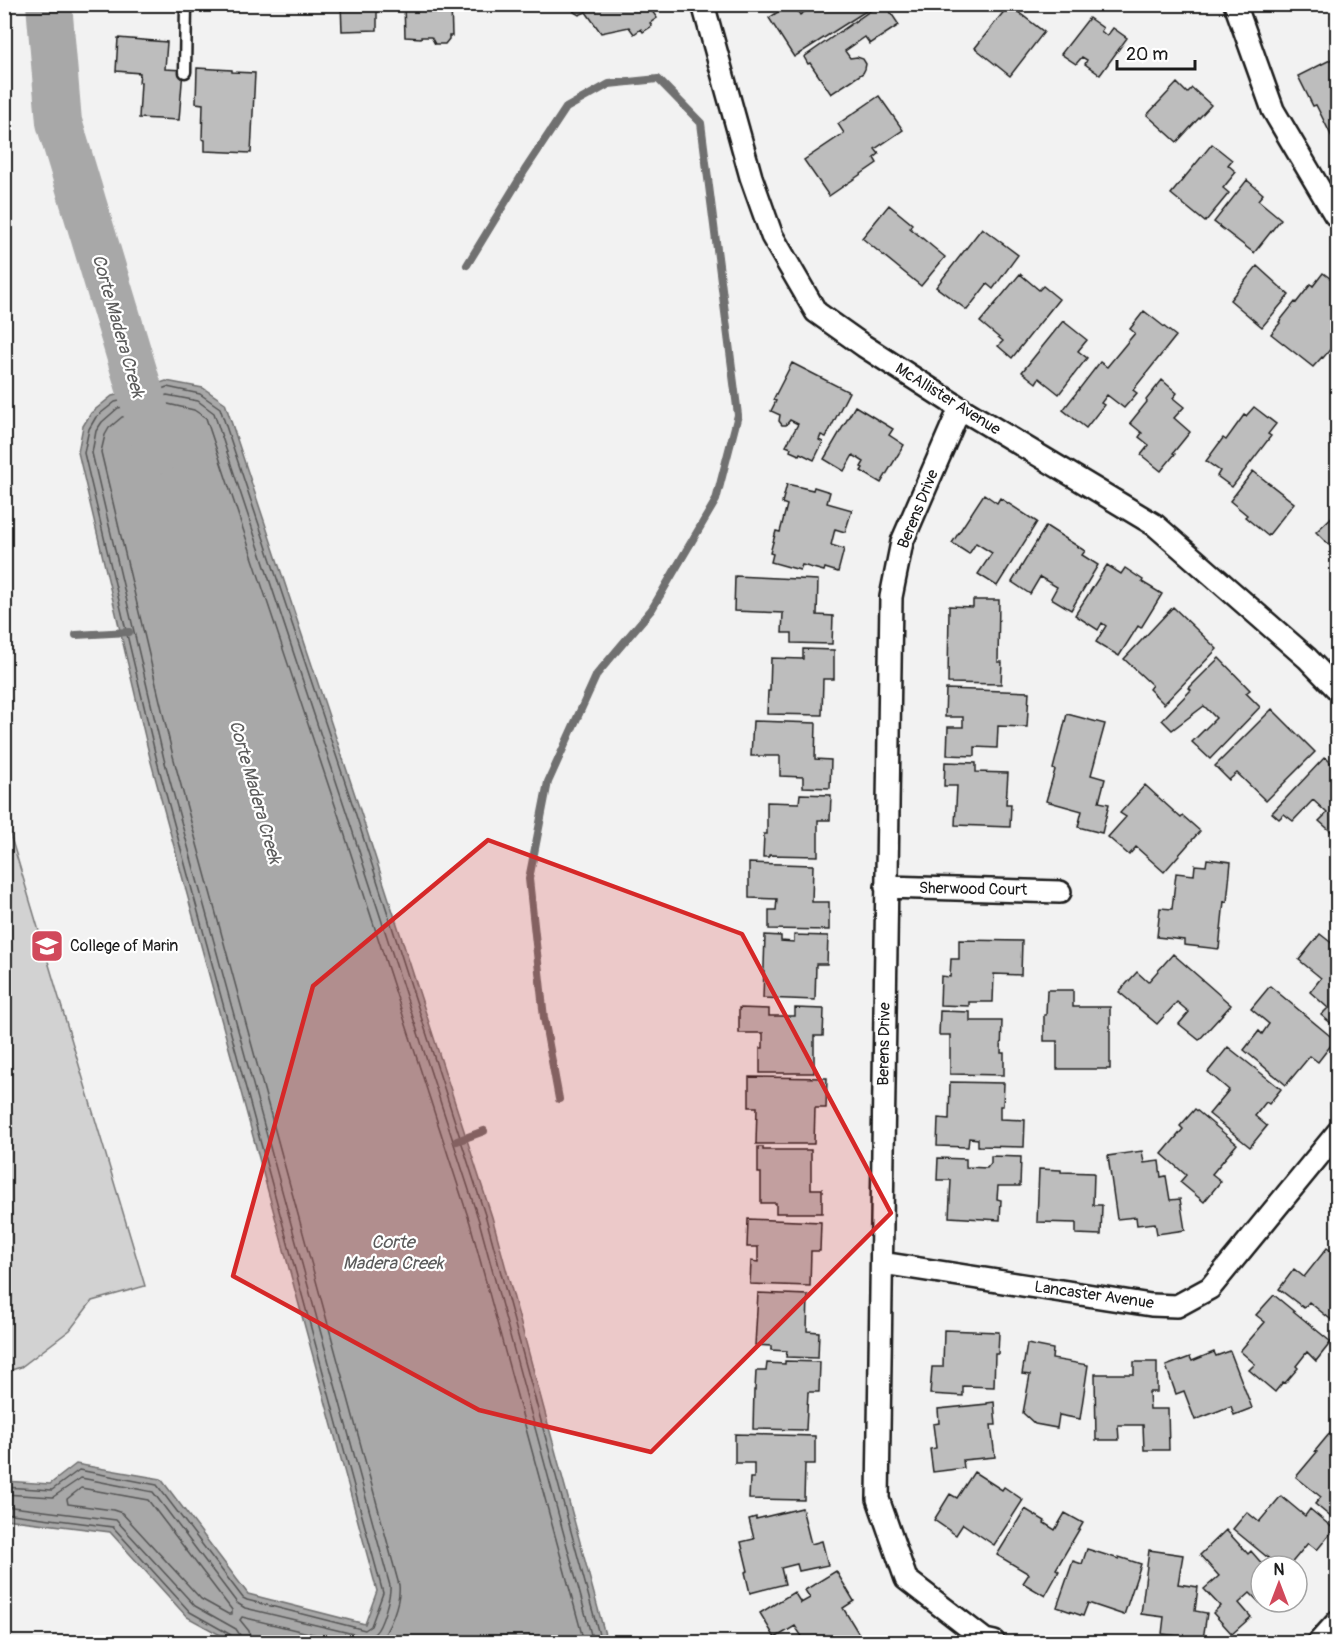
<svg xmlns="http://www.w3.org/2000/svg" width="1342" height="1647" viewBox="0 0 1342 1647" font-family="Pangolin,sans-serif">
<rect width="100%" height="100%" fill="#f2f2f2"/>
<filter id="ink" filterUnits="userSpaceOnUse"><feTurbulence type="fractalNoise" baseFrequency=".0167" numOctaves="2"/><feDisplacementMap in="SourceGraphic" scale="12" xChannelSelector="R" yChannelSelector="G"/><feConvolveMatrix kernelMatrix="1 2 1 2 8 2 1 2 1" color-interpolation-filters="sRGB"/></filter>
<g filter="url(#ink)">
<path fill="#d2d2d2" stroke="#777" stroke-width="1.5" d="M4 814 145 1286 92 1301 70 1330 21 1367 5 1372Z"/>
<path fill="#a8a8a8" stroke="#707070" stroke-width="1.5" d="M166 381 203 388 225 403 360 810 492 1217 607 1642H233L187 1617 110 1532 5 1519V1481L50 1484 76 1464 161 1479 248 1594 365 1624 377 1591 151 762 78 452 83 426 91 413 112 396 140 390Z"/>
<g fill="none" stroke-linecap="round" stroke-linejoin="round">
<path stroke="#545454" stroke-width="1.5" d="M4 1487 52 1490 79 1470 157 1485 243 1598 247 1600 365 1630 371 1626 383 1593 157 761 84 453 89 429 96 417 115 402 142 396 167 387 200 394 220 408 355 812 486 1218 601 1642
M81 1488 148 1500 232 1610V1614H228L201 1599 122 1513 113 1510 68 1504 67 1499Z
M4 1494 53 1497 81 1478 153 1492 237 1603 245 1608 366 1637C370 1636 372 1636 375 1633 382 1627 391 1595 390 1586L164 759 92 453 96 431 102 422 118 408 144 403 167 395 198 401 214 413 347 814 479 1221 593 1642
M4 1506 116 1520 195 1606 236 1629 240 1635 242 1642
M4 1513 113 1527 190 1612 231 1635 234 1639V1642
M251 1642 249 1631 240 1620 242 1617 346 1642
M378 1642C389 1633 401 1600 399 1585L173 756 101 452 105 435 109 428 122 417 146 412 168 404 194 410 206 418 339 817 470 1223 584 1642"/>
<path stroke="#707070" stroke-width="8" d="M467 265 525 170 566 108 609 84 658 79 701 123 738 415 716 500 652 609 597 674 548 782 529 879 544 1018 559 1099
M76 635 129 632
M457 1141 484 1131"/>
<path stroke="#a8a8a8" stroke-width="46" d="M49 4 59 122 158 451"/>
</g>
<path fill="#bdbdbd" stroke="#1c1c1c" stroke-width="1.5" d="M341 4H377V30L342 31Z
M404 4H451L452 36H449V39L445 44H435L431 37H421V38L405 37Z
M572 4H647L657 18 650 23 652 26 643 32 641 29 634 34 629 27 601 33 586 12 579 15 574 12Z
M790 4H794L800 15 816 4H819L822 9 829 4H862L866 11 794 57 769 18Z
M880 4H885L899 25 870 44 865 37 845 51 850 58 857 57 863 59 866 64 865 69 863 73 831 94 810 63 808 64 804 57Z
M1009 5 1044 32 1010 76 975 48Z
M1089 18 1103 28 1101 31 1107 36 1113 28 1127 38 1100 75 1085 64 1087 60 1082 57 1076 64 1061 54Z
M118 38 167 42 165 69 183 70 179 120 139 118 141 82H139L140 73 116 71Z
M1338 56V144L1336 145 1316 105 1313 106 1298 76Z
M197 68 232 70V72L255 73 251 153 205 151V140L202 139 203 104 196 103Z
M1177 83 1187 93 1192 88 1211 105 1177 142 1147 115Z
M879 96 903 130 875 149 879 154 874 158 877 163 829 196 804 160 844 133 838 124Z
M1212 144 1232 160 1228 165 1236 172 1223 188 1229 193 1205 222 1171 194Z
M1247 180 1263 194 1258 200 1281 219 1254 253 1214 222Z
M889 205 912 224 910 228 945 257 921 286 862 238Z
M982 228 1018 255 993 289 987 284 967 310 936 287Z
M1257 266 1289 295 1262 327 1230 300Z
M1323 273 1338 284V340L1323 358 1322 357 1313 367 1271 334 1280 323 1279 322 1295 302 1296 303 1311 284 1313 286Z
M1020 274 1039 290 1043 286 1059 299 1012 358 998 346 1003 341 980 322Z
M1144 311 1176 336 1133 390 1137 393 1124 408 1107 395 1101 403 1104 405 1086 428 1063 410 1100 362 1107 367 1135 333 1130 329Z
M1063 321 1087 340 1078 351 1087 358 1059 394 1039 378 1036 383 1022 372Z
M792 363 849 392 826 437 821 435 819 440 823 442 814 460 800 453 799 455 790 451 791 448 786 446 798 424 790 420 786 425H782L779 421 780 415 771 411 776 401 773 400Z
M1162 380 1177 393 1173 398 1184 407 1174 418 1190 432 1173 453 1175 454 1161 471 1141 455 1149 445 1139 437 1142 433 1130 423 1147 402 1146 400Z
M855 406 893 429 889 435 904 445 881 483 861 471 863 468 861 467 864 462 853 455 844 471 824 459Z
M1254 407 1276 424 1268 434 1271 436 1232 487 1217 476 1220 471 1206 461 1223 438 1226 440 1244 415 1246 416Z
M1253 471 1294 503 1268 536 1245 517 1247 515 1230 501Z
M787 484 813 490 814 487 830 492 827 503 852 510 845 532 835 529 831 545 844 549 838 572 825 568 824 571 802 565 800 570 771 562 773 554 770 553 776 531 780 532 787 505 782 503Z
M984 494 997 503 1000 498 1037 522 997 586 978 574 992 553 976 543 969 554 952 543Z
M1338 511V554L1316 532Z
M1046 526 1085 551 1082 555 1098 565 1071 610 1051 598 1057 587 1040 577 1030 594 1012 582Z
M1107 565 1121 574 1125 568 1143 580 1142 582 1162 594 1141 628 1138 626 1119 656 1096 642 1106 626 1102 623 1098 630 1075 615Z
M735 576 818 580 817 615 833 616 832 644 792 643V633H782L783 613 734 611Z
M973 600H999L998 662H1002L1001 684 948 683 949 606 973 607Z
M1173 607 1217 649 1164 704 1149 689 1152 685 1124 659Z
M803 649 834 650V679H823L822 715 767 714 768 691H770L771 658 803 659Z
M1219 658 1250 690 1246 693 1260 707 1210 759 1192 742 1216 718 1204 706 1172 730 1162 720 1191 690 1189 688Z
M946 689 1029 692 1027 727 998 726 997 748 975 747V756L947 755 948 727H963V717H945Z
M1272 709 1315 752 1266 801 1237 773 1229 780 1215 766Z
M1067 714 1105 724 1091 775 1105 779 1099 802 1109 804 1102 833 1078 827 1082 811 1046 801 1055 770 1053 769Z
M753 721 816 723 815 759 831 760 830 788 803 787V777L780 776V756H751Z
M1325 757 1338 770V832L1335 835 1319 821 1327 813 1313 800 1293 821 1284 814 1279 819 1272 813Z
M945 762 976 763V772L1008 773 1006 804H1011L1010 827 955 825 957 786H944Z
M1145 785 1181 818 1183 816 1200 831 1164 872 1136 847 1129 855 1108 837 1126 817 1120 813Z
M800 794 831 795 830 820H818V856L769 855V857H763L764 834H767V802L799 803Z
M1207 859 1231 862 1227 902 1224 901 1219 949 1184 945V940L1157 937 1160 908 1172 909 1176 873 1194 875 1195 865 1206 866Z
M749 863 813 865 812 902H829V930L769 929V910H776L777 899 749 898Z
M1320 934 1338 948V1029L1321 1015 1328 1008 1310 992 1321 978 1299 960Z
M765 935 781 936V941L794 942V935L828 936 827 964H816L815 1000 763 998Z
M959 940 1022 941 1021 975 994 974 993 1002H969V1006L940 1005 941 976 950 977 951 959H959Z
M1173 954 1231 1005 1199 1040 1179 1024 1189 1012 1177 1002 1157 1024 1119 992 1137 972 1148 982Z
M1270 986 1335 1040 1318 1062 1310 1056 1286 1085 1244 1050 1259 1031 1262 1034 1269 1024 1251 1009Z
M1047 990H1073V1007H1110V1069H1057V1041H1044V1015H1046Z
M739 1008 769 1009V1016H795V1008L824 1009 823 1036H814V1073H760V1048H763V1033H739Z
M940 1011 970 1012V1021H1002L1001 1053H1004V1075L950 1074V1035H939Z
M1228 1047 1281 1089 1269 1104 1266 1102 1255 1116 1267 1126 1250 1147 1209 1114 1229 1090 1208 1072Z
M749 1077 827 1078 826 1108H815L814 1144H756L757 1107H749Z
M950 1082 1004 1083 1003 1106H1000V1119L1025 1120 1024 1147 978 1146V1139L969 1138 968 1147 937 1146 938 1118 949 1119Z
M1195 1109 1237 1144 1212 1174 1221 1181 1204 1202 1180 1182 1186 1175 1162 1154 1183 1129 1180 1126Z
M758 1147H763V1150H811V1189H822V1213H776V1203H761V1173H758Z
M1142 1151 1144 1163 1159 1161 1161 1177 1166 1176 1170 1200 1180 1199 1185 1230 1157 1234 1155 1223 1137 1225 1136 1217 1117 1219 1108 1156Z
M991 1156 1021 1157 1020 1186H998L997 1199 1001 1200 1000 1220 949 1217 951 1180H937L938 1158 966 1159V1167L987 1168 991 1163Z
M1039 1169 1061 1170V1172L1094 1173 1093 1205H1102L1101 1235 1076 1234V1223L1037 1222Z
M748 1219 821 1222 820 1251H811L810 1286 750 1284 751 1261 758 1262V1247H747Z
M1327 1248 1338 1256V1318L1334 1322 1309 1302 1304 1308 1279 1289 1294 1269 1304 1277Z
M758 1293 808 1295 807 1331 819 1332 818 1358 786 1357 787 1351 771 1350V1346L755 1345Z
M1274 1295 1331 1342 1316 1361 1307 1352 1296 1366 1298 1368 1285 1383 1283 1382 1275 1392 1249 1370 1255 1364 1240 1351 1265 1322 1256 1315Z
M944 1330 999 1332 998 1354H995L994 1387 963 1386V1396L930 1394 932 1367H943Z
M1027 1344 1053 1349 1052 1359 1088 1365 1080 1419 1059 1415 1057 1428 1035 1424 1023 1413 1030 1375 1022 1374Z
M1230 1351 1252 1408 1234 1415 1231 1406 1195 1420 1184 1391 1176 1394 1166 1366 1190 1357 1192 1361 1214 1352 1216 1356Z
M785 1361 820 1362 819 1392H808L806 1430 753 1429 754 1390H755L756 1371H766L767 1363 785 1364Z
M1134 1362H1157V1392H1149L1150 1409H1168L1169 1450H1144L1143 1425H1118L1119 1440H1096L1095 1374H1134Z
M994 1402 996 1425H991L995 1457 963 1460 964 1468 933 1472 930 1449 936 1448 933 1424 939 1423 938 1409 987 1404V1403Z
M1330 1433 1338 1442V1523L1315 1504 1321 1497 1296 1477 1317 1452 1315 1451Z
M735 1434 815 1436V1464H805L804 1500 749 1499 750 1478H754V1463H735Z
M974 1472 1002 1490 1004 1487 1023 1500 994 1545 963 1524 956 1535 934 1520 950 1494 957 1498Z
M1281 1496 1305 1516 1310 1509 1334 1529 1317 1550 1308 1543 1289 1566H1278L1233 1529 1247 1512 1259 1522Z
M802 1508 811 1544 822 1541 828 1565 799 1571 797 1564 781 1568 785 1584 750 1593 745 1572 748 1571 741 1542 754 1539 749 1519 756 1517V1519Z
M1025 1509 1045 1521 1044 1523 1055 1530 1065 1513 1083 1523 1056 1569 1059 1571 1045 1596 1023 1583 1029 1574 997 1555Z
M1226 1530 1248 1554 1251 1551 1264 1566H1261V1602H1268L1263 1606 1250 1593 1239 1603 1251 1617 1232 1634 1213 1613 1220 1606 1204 1589 1219 1576 1200 1555Z
M1087 1549 1119 1559V1557L1141 1564 1124 1615 1088 1603 1083 1616 1057 1607 1073 1561 1082 1564Z
M1149 1550 1183 1555 1178 1584 1198 1587 1195 1611 1207 1613 1203 1639 1162 1634 1164 1617 1141 1614Z
M836 1571 854 1601 843 1608 859 1634 845 1642H802L805 1641 795 1626 775 1638 760 1613 794 1592 801 1603 810 1598 805 1590Z"/>
<g fill="none" stroke-linecap="round" stroke-linejoin="round">
<g stroke="#1c1c1c" stroke-width="15">
<path id="lane" d="M185 72 186 4"/>
</g>
<g stroke="#1c1c1c" stroke-width="26">
<path id="street" d="M703 4 751 177 772 236 816 312 864 346 960 408 1155 525 1307 658 1338 690
M1235 4 1273 110 1335 215 1338 216
M960 408 902 542 891 597 878 1499 906 1579 985 1640 994 1642
M886 887 1060 892
M882 1263 1151 1305 1177 1306 1210 1288 1338 1132
M1319 1642 1338 1621"/>
</g>
<use href="#lane" stroke="#fff" stroke-width="10"/>
<use href="#street" stroke="#fff" stroke-width="21"/>
</g>
</g>
<path fill="#d62828" fill-opacity="0.2" stroke="#d62828" stroke-width="4.5" stroke-linejoin="round" d="M488 840 742 934 891 1213 651 1452 479 1410 233 1276 313 986Z"/>
<defs>
<g id="university-square" transform="scale(1.725)"><rect x="-9" y="-9" width="18" height="18" rx="4" fill="#d1495b" stroke="#fff"/><path d="M0-5L7-2L0 1L-7-2ZM-4 1L0 2.5L4 1V4Q0 6-4 4Z" fill="#fff"/></g>
</defs>
<g fill-rule="evenodd">
<use href="#university-square" x="47" y="946"/>
</g>
<g text-anchor="middle" dominant-baseline="central" stroke-width="4.5" stroke-linejoin="round" paint-order="stroke">
<g font-size="16" fill="#1c1c1c" stroke="#fff">
<text transform="translate(948 399) rotate(32)">McAllister Avenue</text>
<text transform="translate(918 509) rotate(-68)">Berens Drive</text>
<text transform="translate(973 889) rotate(1)">Sherwood Court</text>
<text transform="translate(884 1044) rotate(-89)">Berens Drive</text>
<text transform="translate(1094 1295) rotate(8)">Lancaster Avenue</text>
</g>
<g font-size="16" fill="#1c1c1c" stroke="#fff" text-anchor="start">
<text x="70" y="946">College of Marin</text>
</g>
<g font-size="18" font-style="italic" fill="#5b5b5b" stroke="#fff">
<text transform="translate(118 326) rotate(74)">Corte Madera Creek</text>
<text transform="translate(255 792) rotate(74)">Corte Madera Creek</text>
<text x="393" y="1242">Corte<tspan x="393" dy="21">Madera Creek</tspan></text>
</g>
</g>
<rect width="1342" height="1647" fill="none" stroke="#fff" stroke-width="24"/>
<rect x="12" y="12" width="1318" height="1623" fill="none" stroke="#1c1c1c" stroke-width="2" filter="url(#ink)"/>
<g transform="translate(1279 1584)"><circle r="28" fill="#ffffff" stroke="#a4a4a4" stroke-width="1.5"/>
<path d="M0-4.5L10 22L0 15L-10 22Z" fill="#d1495b"/>
<text y="-9" font-size="16" font-weight="bold" text-anchor="middle" fill="#1c1c1c">N</text>
</g>
<path d="M1117 60v9h78v-9" fill="none" stroke="#1c1c1c" stroke-width="3"/>
<text x="1126" y="60" font-size="18" fill="#1c1c1c" stroke="#ffffff" stroke-width="4.5" paint-order="stroke">20 m</text>
</svg>
